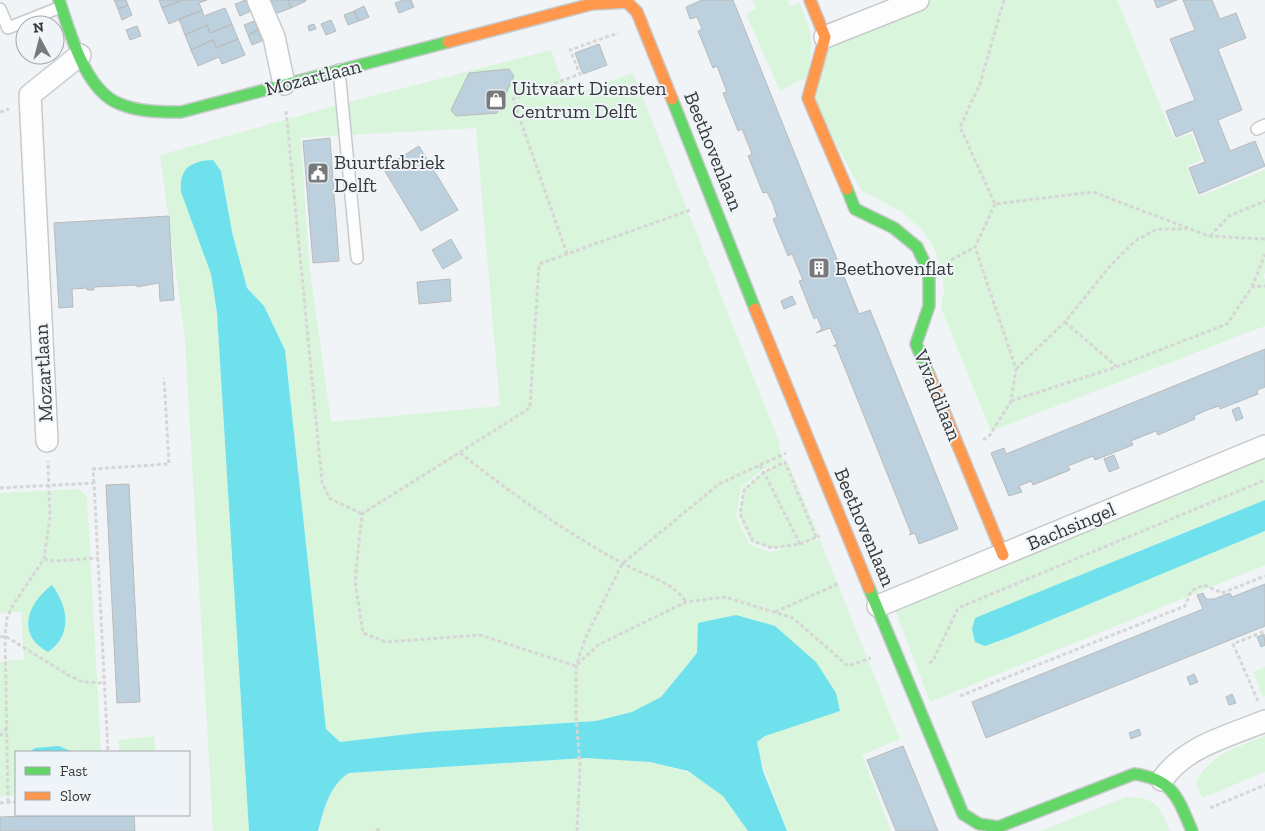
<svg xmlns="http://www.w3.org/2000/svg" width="1265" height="831" viewBox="0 0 1265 831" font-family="'Zilla Slab',serif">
<rect width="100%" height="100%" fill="#f1f4f6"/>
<path fill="#d9f5dc" d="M753 0H787L790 7 799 3C814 34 813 44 807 77L780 91 746 14 756 9Z
M927 0H1117L1174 139 1191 134 1202 160 1187 166 1198 197 1265 170V273L1263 274 1265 281V326L991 431 941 308 944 291 941 269 935 250 922 229 902 212 861 190 812 98 828 41Z
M551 50 562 82 569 80 574 94 633 73 778 439 783 462 787 461 820 538C790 548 780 553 750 542L739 515 744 488 765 471 782 462 762 470 741 488 736 515 749 544 770 552 820 540 900 739 862 755 891 831H787L758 752 757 742 765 736 697 653 661 697 632 712 596 721 426 732 340 742 326 729 285 350 264 306 247 288 213 160C191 162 179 168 181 192L211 274 217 313 249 831H213L185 340 160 155 338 105 341 135 301 138 309 263 331 422 500 406 476 128 348 135 345 103Z
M1265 457V500L1128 555 972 629 975 642 985 646 1010 637 1265 531V565L930 702 894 607Z
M79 489 87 497 101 752 35 748 29 752H16V795L0 796V662L24 659 21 612 0 613V493Z
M1265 667V696L1263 697 1253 672Z
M154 736 156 752H119L118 740Z
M1265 736V772L1202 798 1196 783C1208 755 1238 747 1265 736Z
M585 758C633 761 687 759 723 796 733 806 740 820 748 831H319C325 810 328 785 349 773Z
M1127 797C1157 798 1159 805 1170 831H1040Z"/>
<path fill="#6ee1ec" d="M213 160 221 171 232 232 247 288 264 306 285 350 326 729 340 742 426 732 596 721 632 712 661 697 697 653 698 623 736 615 775 626 816 662 836 693 840 711 765 736 757 742 763 771 787 831H748L723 796 688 771 650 762 585 758 349 773C329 785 324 810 318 831H249L217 313 211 274 181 192C179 168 191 161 213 160Z
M1265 500V531L1010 637 985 646 975 642 972 629 975 618Z
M52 585C68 606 73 635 48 652 15 634 28 603 52 585Z
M59 746 73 752H29L35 748Z"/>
<path fill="#bcd0dd" stroke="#b9bbbc" d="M114 0H126L128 5 118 9Z
M159 0H183L162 8Z
M183 0H207L199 3 202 10 169 24 162 8Z
M246 0 251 11 240 16 235 4Z
M269 0H288L291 8 275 14Z
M288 0H306V1L291 8Z
M404 0H411L414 7 399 13 395 3Z
M702 0H733L859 314 870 310 958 529 919 544 915 533 909 535 911 533 836 346H833L837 344 830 328 816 333 822 329 817 317 814 319 799 281 803 280 792 254 788 256 773 219 777 217 773 204 767 192 763 193 748 156 752 154 742 129 738 131 723 93 727 92 717 66 713 68 698 31 702 29 697 17 690 19 686 7Z
M1154 0H1177L1157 8Z
M1183 0H1212L1220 19 1236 13 1246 38 1218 49 1242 110 1218 120 1230 151 1255 141 1265 166 1199 194 1189 168 1205 162 1193 130 1176 137 1166 111 1195 100 1170 39 1195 30Z
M128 5 132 15 122 20 118 9Z
M364 6 369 17 359 21 354 11Z
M225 8 232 24 210 33 207 25 185 35 179 19 202 10 204 16Z
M354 11 359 21 348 25 344 15Z
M331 20 336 31 326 35 321 24Z
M254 21 258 30 248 35 244 25Z
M232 24 238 39 216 48 213 40 191 50 185 35 207 25 210 33Z
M314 24 316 29 309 31 308 26Z
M137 26 141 36 130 40 126 30Z
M258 30 262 41 252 45 248 35Z
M238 39 245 55 222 64 219 57 198 66 191 50 213 40 216 48Z
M599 44 607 65 583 74 575 53Z
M509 69 514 76 497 113 456 116 451 110 469 73Z
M330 138 339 261 313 263 303 141Z
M419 146 458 210 421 231 383 168Z
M169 216 174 300 160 301 159 283 137 287V285L94 287V290H87V288L72 289 73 307 59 308 54 223Z
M451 239 462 258 443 269 432 250Z
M450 279 451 301 419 304 417 282Z
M792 296 796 304 784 309 781 301Z
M1265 349V387L1257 390 1258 394 1220 409 1219 406 1207 410 1194 416 1195 419 1158 435 1156 431 1143 436 1131 441 1133 445 1095 460 1093 456 1068 466 1070 470 1033 485 1031 481 1019 486 1022 492 1009 496 991 453 1004 448 1006 454Z
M1239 407 1243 418 1236 421 1232 410Z
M1114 455 1119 468 1109 472 1104 459Z
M129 484 140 702 117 703 106 485Z
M1265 584V626L986 738 972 702 1203 609 1197 595 1203 593 1206 599H1214L1230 593 1232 597Z
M1264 634 1265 645 1261 647 1257 637Z
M1194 674 1198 682 1190 685 1187 677Z
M1232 694 1236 703 1229 705 1226 697Z
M1139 729 1141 735 1131 739 1129 733Z
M903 746 938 831H896L867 760Z
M56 815H134L135 831H0V817Z"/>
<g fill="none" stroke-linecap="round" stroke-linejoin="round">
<g stroke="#c7cacb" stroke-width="14">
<path id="lane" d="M0 9 8 28 61 7
M339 70 357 258
M1257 129 1265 125"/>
</g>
<g stroke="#c7cacb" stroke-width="24">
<path id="street" d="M258 0 274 37 284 84
M825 37 918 0
M47 441 30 95 80 55
M878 606 1265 446
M1162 780C1185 746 1229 736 1265 721"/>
</g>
<g stroke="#c7cacb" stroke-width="14">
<path id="fast" d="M59 0C70 32 85 91 120 104 139 112 161 112 181 112L448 42
M672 99 755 309
M847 189 855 209 894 228 917 247 929 272V306L916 344 929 375
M869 588 963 814 979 824 998 827 1134 774C1173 779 1178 798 1192 831"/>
</g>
<g stroke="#c7cacb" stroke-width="14">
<path id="slow" d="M810 0 825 37 808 98 847 189
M448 42 592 4 627 2 637 12 672 99
M755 309 869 588
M929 375 1003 555"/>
</g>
<path stroke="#d6d6d7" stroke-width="3" stroke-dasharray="4 2.5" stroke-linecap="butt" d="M1004 0 980 84 960 127 995 204 1093 192 1209 236 1265 239
M286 111 322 482 329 498 362 514
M0 112 9 109
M690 210 539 264 530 408 362 514 355 581 363 633 386 642 480 635 576 666 598 645 686 602 725 597 793 618 848 666 871 658
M1210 236 1229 216 1265 201
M567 254 513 99 580 74 570 50 618 33
M951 260 975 247
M1252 287 1265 254
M1065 322 1116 366
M1016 369 1065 322 1110 266 1135 241 1157 229H1187
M1011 401 1116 367 1227 324 1252 287 1265 286
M983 440 990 435 1011 401 1016 369 975 247 995 204
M460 453C511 493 565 532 622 563 643 575 673 581 686 602
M760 465 800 544
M94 483 93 469 169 464 164 378
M0 488 94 483 108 752
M816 537 785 462 764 472 744 490 740 514 753 541 772 548 800 544 820 536
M44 559 54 561 98 558
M775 612 840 583
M0 637 5 636 70 676 83 682 105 683
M929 663 933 661 958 608 1265 480
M960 696 1185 606 1191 591 1204 585 1222 593 1265 576
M1258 701 1233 644 1265 631
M0 736 6 729
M8 802 5 636 7 618 13 605 44 559 50 517 48 461
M0 803 16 802
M1210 808 1265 785
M377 831 378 829 381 831
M577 831 580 767 576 715V666L585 639 622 564 719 484 786 453"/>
<use href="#lane" stroke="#fdfdfe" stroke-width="11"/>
<use href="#street" stroke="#fdfdfe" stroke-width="21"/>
<use href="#fast" stroke="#63d668" stroke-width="11"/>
<use href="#slow" stroke="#ff974d" stroke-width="11"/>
</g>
<defs>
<g id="shop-square" transform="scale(1.125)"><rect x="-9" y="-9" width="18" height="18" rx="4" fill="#77797b" stroke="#eff4f8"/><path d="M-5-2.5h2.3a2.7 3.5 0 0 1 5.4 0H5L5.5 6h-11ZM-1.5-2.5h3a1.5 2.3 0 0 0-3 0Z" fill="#fff"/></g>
<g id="civic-square" transform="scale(1.125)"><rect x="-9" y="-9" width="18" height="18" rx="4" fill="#77797b" stroke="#eff4f8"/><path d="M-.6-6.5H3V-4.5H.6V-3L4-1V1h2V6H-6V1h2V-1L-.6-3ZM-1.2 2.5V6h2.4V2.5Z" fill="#fff"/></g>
<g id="building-square" transform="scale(1.125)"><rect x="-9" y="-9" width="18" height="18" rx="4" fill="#77797b" stroke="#eff4f8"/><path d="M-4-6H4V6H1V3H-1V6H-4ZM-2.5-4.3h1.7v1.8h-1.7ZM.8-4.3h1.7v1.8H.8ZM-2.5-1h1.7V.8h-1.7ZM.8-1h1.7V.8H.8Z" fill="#fff"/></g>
</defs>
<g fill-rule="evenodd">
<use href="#shop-square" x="496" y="100"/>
<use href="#civic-square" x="318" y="173"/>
<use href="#building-square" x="819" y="268"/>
</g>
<g text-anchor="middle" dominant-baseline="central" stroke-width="4" stroke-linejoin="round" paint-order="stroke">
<g font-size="20" fill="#353739" stroke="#eff4f8">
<text transform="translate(313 77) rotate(-14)">Mozartlaan</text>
<text transform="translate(714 151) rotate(68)">Beethovenlaan</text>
<text transform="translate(43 373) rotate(-93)">Mozartlaan</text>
<text transform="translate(938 395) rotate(68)">Vivaldilaan</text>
<text transform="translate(1071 526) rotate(-23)">Bachsingel</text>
<text transform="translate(865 527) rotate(67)">Beethovenlaan</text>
</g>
<g font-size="20" fill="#353739" stroke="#eff4f8" text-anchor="start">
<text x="512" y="88">Uitvaart Diensten<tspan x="512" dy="23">Centrum Delft</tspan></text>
<text x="334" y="162">Buurtfabriek<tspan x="334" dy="23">Delft</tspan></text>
<text x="835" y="268">Beethovenflat</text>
</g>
</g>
<rect x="15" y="751" width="175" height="65" fill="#eff4f8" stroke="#a5a8ac"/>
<rect x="25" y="767" width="25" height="8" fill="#63d668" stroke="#a5a8ac"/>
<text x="60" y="776" font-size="15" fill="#353739">Fast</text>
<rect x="25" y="792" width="25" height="8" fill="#ff974d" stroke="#a5a8ac"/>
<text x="60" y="801" font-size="15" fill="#353739">Slow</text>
<g transform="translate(40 40) rotate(353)"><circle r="24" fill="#eff4f8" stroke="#a5a8ac"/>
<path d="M0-4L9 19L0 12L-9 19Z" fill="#77797b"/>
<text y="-8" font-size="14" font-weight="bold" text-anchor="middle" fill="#353739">N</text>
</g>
</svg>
